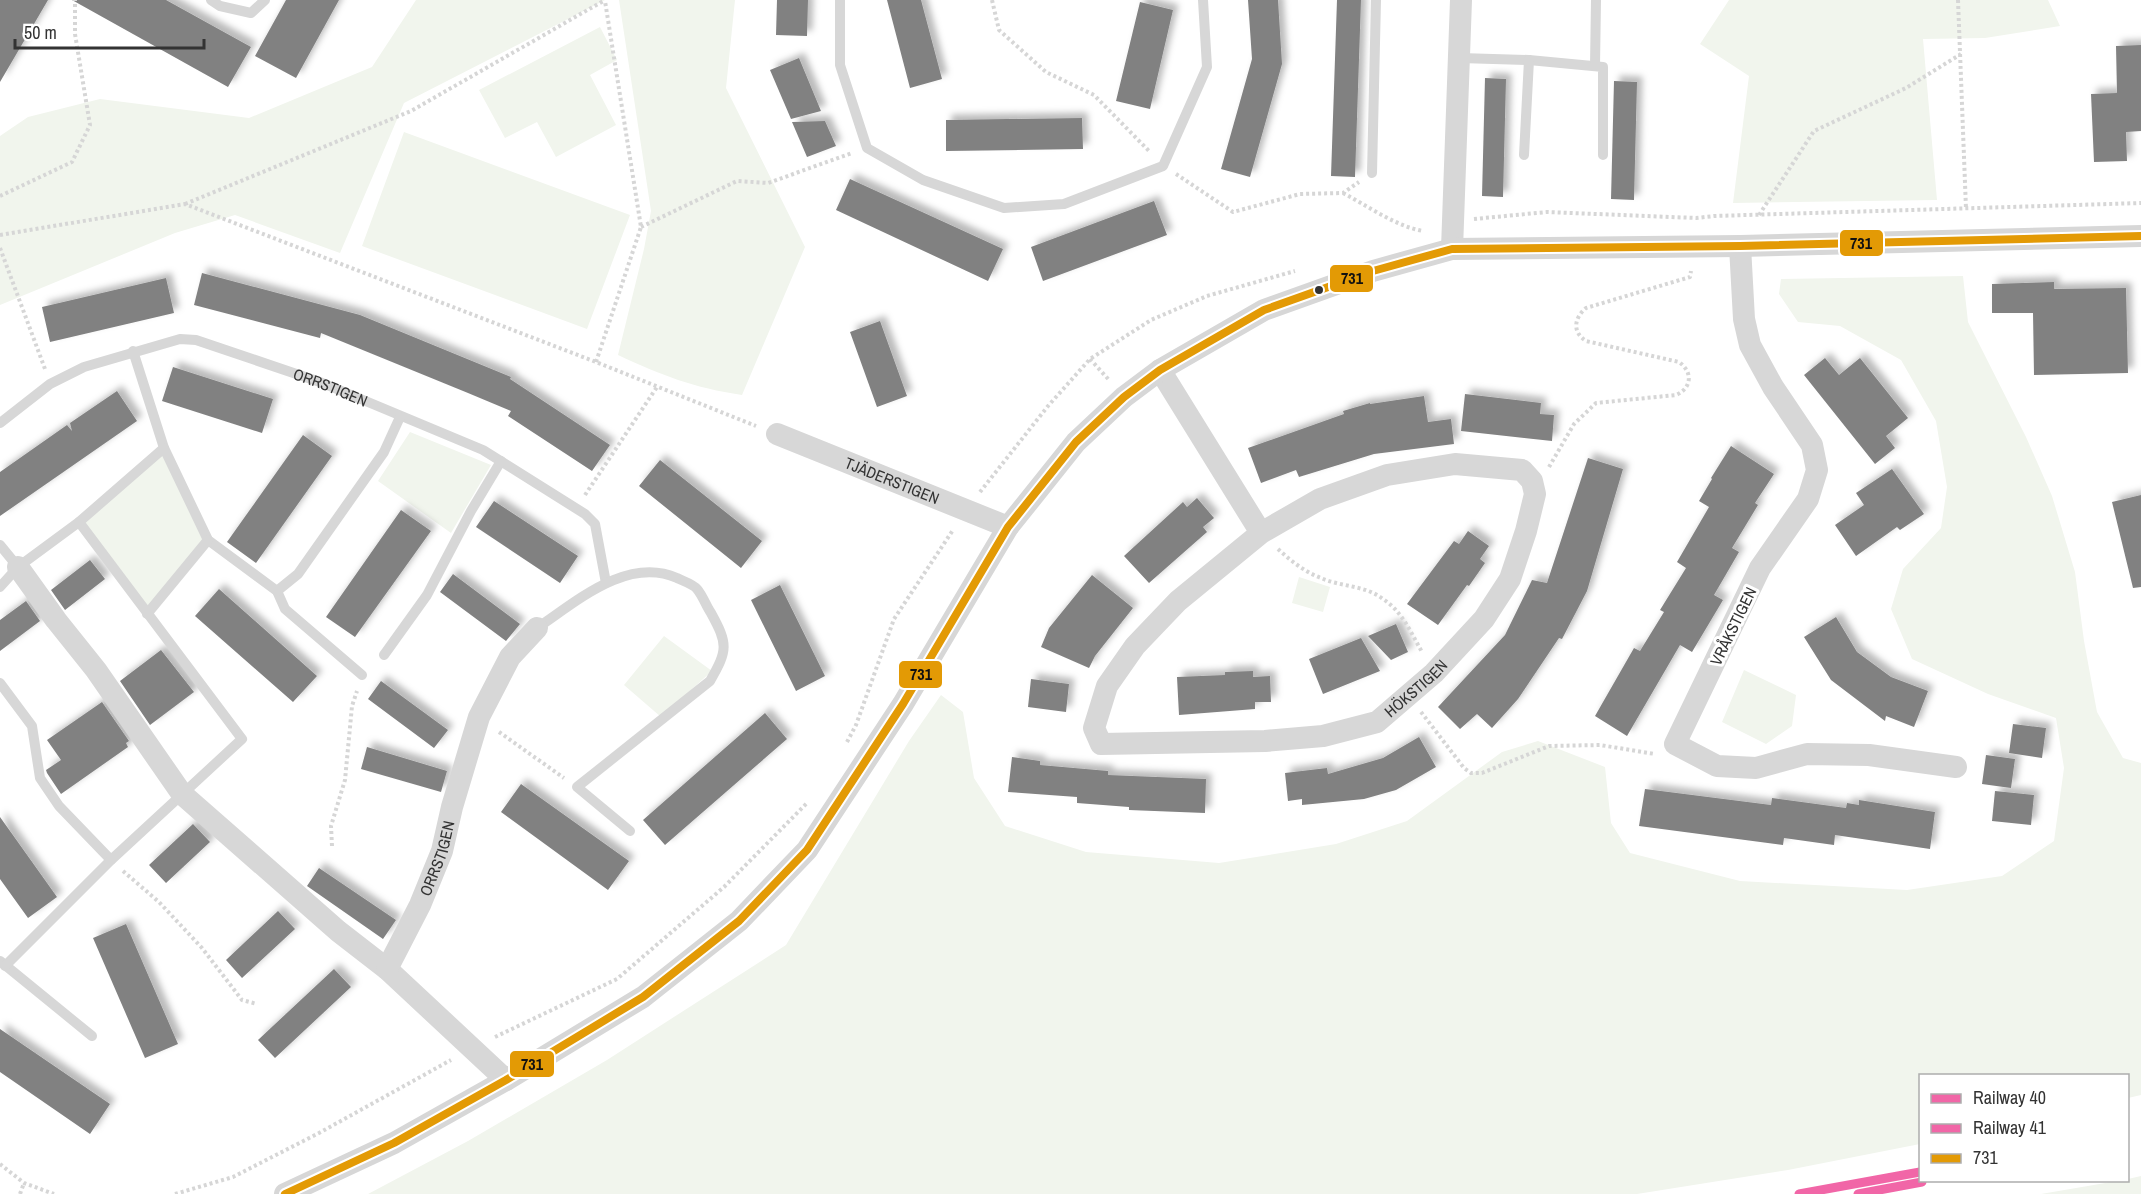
<svg xmlns="http://www.w3.org/2000/svg" width="2141" height="1194" viewBox="0 0 2141 1194" font-family="'Archivo Narrow',sans-serif">
<defs>
<filter id="shadow"><feDropShadow dx="5.5" dy="-5.5" stdDeviation="3" flood-color="#0004"/></filter>
</defs>
<rect width="100%" height="100%" fill="#fff"/>
<path fill="#f1f5ed" d="M416 0H605L404 103 340 253 235 215 175 233 0 305V136L28 117 100 99 249 118 372 67Z
M619 0H735L726 88 805 247 742 395C694 388 661 375 618 355L644 249 651 211Z
M1729 0H2048L2060 26 1985 38 1923 39 1937 200 1733 203 1749 76 1700 44Z
M600 27 617 60 590 75 616 125 556 157 537 122 505 138 479 90Z
M404 132 630 215 587 329 362 246Z
M1963 276 1968 322 2026 437 2052 496 2075 572 2084 641 2097 712 2123 758 2141 763V1095L2128 1098V1076H1920V1144L1788 1170 1637 1194H368L468 1141 607 1060 786 945 909 741 941 695 963 712 974 778 1005 826 1086 852 1219 863 1336 844 1407 821 1502 752 1538 741 1605 767 1611 823 1630 853 1740 881 1907 890 2002 876 2054 841 2064 768 2056 718 1988 694 1912 659 1891 609 1903 569 1941 528 1947 487 1936 421 1901 360 1840 326 1798 322 1779 294 1781 279Z
M410 432 491 465 451 533 378 481Z
M164 448 208 540 147 614 79 522Z
M1299 577 1330 587 1323 612 1292 603Z
M664 636 712 671 661 717 624 685Z
M1744 670 1796 695 1792 726 1766 744 1722 722Z
M2141 1176V1194H2041L2117 1181 2128 1180V1179Z"/>
<path fill="#818181" filter="url(#shadow)" d="M0 0H48L0 82Z
M72 0H166L251 47 228 87Z
M286 0H339L296 78 255 56Z
M777 0H808L807 36 776 35Z
M887 0H921L942 79 910 88Z
M1248 0H1278L1282 64 1250 177 1221 169 1252 59Z
M1337 0H1361L1355 177 1331 176Z
M1140 2 1173 10 1150 109 1116 101Z
M2141 45V131L2126 132 2127 161 2094 162 2091 94 2117 93 2116 46Z
M799 58 821 111 791 119 770 70Z
M1485 78 1506 79 1503 197 1482 196Z
M1614 81 1637 82 1634 200 1611 199Z
M1082 118 1083 149 946 151V120Z
M825 121 836 146 807 157 792 122Z
M850 179 1003 249 988 281 836 210Z
M1154 201 1167 235 1043 281 1031 247Z
M202 273 360 315 511 377 510 379 610 445 592 471 508 416 511 411 468 393 321 333 320 338 194 305Z
M166 278 174 313 50 342 42 307Z
M2054 282V289L2126 288 2128 373 2034 375 2033 313H1992V284Z
M880 321 907 396 877 407 850 332Z
M1825 358 1839 375 1860 358 1908 418 1886 436 1895 448 1875 464 1804 375Z
M173 367 273 399 262 433 162 401Z
M117 391 137 421 0 516V472L67 425 72 431 70 423Z
M1465 394 1541 403 1540 414 1554 415 1552 441 1461 431Z
M1424 396 1428 422 1451 419 1454 444 1374 454 1299 477 1296 470 1261 483 1248 448 1344 414 1343 411 1370 403V404Z
M303 435 332 456 256 563 227 542Z
M1731 446 1774 474 1755 503 1758 505 1732 548 1739 552 1714 595 1723 600 1692 652 1680 645 1627 736 1595 716 1634 648 1640 651 1664 612 1660 610 1686 568 1677 562 1709 507 1699 501 1712 479 1711 478Z
M1588 458 1623 469 1587 591 1562 639 1559 638 1518 699 1492 728 1477 714 1460 729 1438 707 1505 635 1532 580 1547 583Z
M660 460 762 541 741 568 639 486Z
M1892 469 1924 514 1900 530 1897 527 1856 556 1835 525 1864 505 1856 493Z
M2141 495V587L2133 588 2112 502Z
M1197 498 1214 518 1203 527 1207 532 1149 583 1124 556 1183 502 1187 507Z
M494 501 578 556 560 583 476 527Z
M401 510 431 531 355 637 326 617Z
M1468 531 1489 546 1480 559 1485 563 1469 586 1467 585 1438 625 1407 604 1454 541 1459 544Z
M90 560 105 579 65 610 51 590Z
M453 574 520 624 506 641 440 592Z
M1092 575 1133 608 1095 656 1089 668 1041 647 1049 628Z
M780 585 825 676 796 691 751 600Z
M219 589 317 676 293 702 195 616Z
M26 601 40 621 0 651V620Z
M1836 617 1857 652 1891 677 1928 691 1914 727 1886 716 1885 721 1831 680 1804 637Z
M1396 624 1408 652 1391 660 1368 636Z
M1361 638 1380 671 1323 694 1309 659Z
M161 650 194 692 150 725 120 681Z
M1253 671V677L1270 676 1271 702H1255V709L1179 715 1177 677 1225 675V672Z
M1031 679 1069 684 1066 712 1028 707Z
M381 681 448 730 434 748 368 699Z
M102 702 129 741 126 743 128 747 61 794 47 773 46 770 61 760 47 740Z
M765 713 787 739 665 845 643 820Z
M2013 724 2046 728 2042 758 2009 753Z
M1419 737 1436 767 1396 790 1364 799 1302 805V799L1288 801 1285 773 1327 768 1328 774 1383 758Z
M367 747 447 771 441 792 361 769Z
M1986 755 2015 759 2011 788 1982 784Z
M1012 757 1040 761V765L1108 771V775L1206 779 1205 813 1129 810V807L1077 803V797L1008 792Z
M521 784 629 861 608 890 501 812Z
M1645 789 1771 805 1772 798 1846 808 1847 803 1859 805V800L1935 812 1930 849 1835 835 1834 845 1784 838 1783 845 1639 826Z
M1995 791 2034 795 2031 825 1992 821Z
M0 817 57 897 28 918 0 879Z
M193 824 210 842 166 883 149 865Z
M319 868 396 920 383 939 307 886Z
M278 911 295 929 242 978 226 960Z
M126 924 178 1044 145 1058 93 938Z
M334 969 351 987 275 1058 258 1040Z
M0 1029 110 1104 90 1134 0 1072Z"/>
<g fill="none" stroke-linecap="round" stroke-linejoin="round">
<path stroke="#d6d6d6" stroke-width="4" stroke-dasharray="3 3" stroke-linecap="butt" d="M992 0 999 30 1046 72 1094 95 1150 152
M1958 0 1966 209
M1176 174 1233 212 1300 194 1343 193 1359 182
M1343 193C1368 206 1395 226 1423 231
M0 196 72 162 90 125 75 34V0
M185 204 411 111 605 0
M1759 215 1814 131 1906 88 1961 54
M1474 219 1547 212 1696 218 1714 216 2141 203
M641 227 737 181 768 183 852 153
M0 235 185 204 596 362 756 426
M0 248 45 369
M1090 359 1110 381
M596 362 641 227 605 1
M1549 467 1574 424 1596 403 1676 395C1692 388 1693 372 1679 362L1586 341C1572 332 1574 318 1586 308L1690 277 1691 271
M980 492 1048 406 1090 359 1151 320 1207 296 1295 271
M585 495 657 387
M1278 549C1291 561 1305 572 1321 578 1341 587 1365 585 1383 599 1402 611 1411 633 1422 652
M1421 712 1464 768 1471 773H1482L1549 746 1600 745 1655 754
M499 732 564 778
M847 742 856 725 894 619 953 530
M332 846 331 826 345 780 352 706 357 691
M123 871 159 902 202 948 242 1000 257 1004
M495 1037 617 979 724 887 807 803
M0 1164 24 1183 54 1194
M20 1194 24 1183
M175 1194 233 1177 319 1133 451 1060"/>
<g stroke="#d7d7d7" stroke-width="10">
<path d="M211 0 220 6 251 13 265 0"/>
<path d="M840 0V65L867 148 923 180 1004 208 1064 204 1163 166 1207 67 1203 0"/>
<path d="M1460 58 1529 60 1603 67V155"/>
<path d="M1595 66 1596 0"/>
<path d="M1524 155 1529 60"/>
<path d="M1372 173 1376 0"/>
<path d="M133 351 164 448 208 540 277 591 285 609 362 675"/>
<path id="s1" d="M0 423 50 384 84 367 180 339 196 340 320 382 483 450 585 514 595 524 606 583"/>
<path d="M0 545 18 567"/>
<path d="M0 587 18 567 79 522 164 448"/>
<path d="M277 591 298 574 384 452 400 417"/>
<path d="M147 614 208 540"/>
<path d="M537 628C576 602 627 556 677 578 683 581 693 584 697 589 703 596 706 606 711 613 728 644 728 650 710 681L577 787 630 831"/>
<path d="M384 655 427 595 471 511 501 461"/>
<path d="M0 683 32 726 40 778 59 806 111 860"/>
<path d="M0 961 92 1036"/>
<path d="M5 966 111 860 242 739 79 522"/>
</g>
<g stroke="#d7d7d7" stroke-width="22">
<path d="M1740 246 1744 319 1750 345 1773 387 1812 445 1817 470 1808 499 1760 568 1675 744 1717 766 1756 768 1807 754 1869 755 1956 767"/>
<path d="M1452 249 1461 0"/>
<path id="s2" d="M1160 370 1261 533 1178 601 1135 646 1107 686 1094 728 1101 744 1265 741 1323 736 1377 722 1434 673 1484 619 1510 579 1526 531 1535 494 1532 481 1522 470 1455 464 1387 475 1320 499 1261 533"/>
<path id="s3" d="M777 434 1008 527"/>
<path d="M18 567 56 620 96 670 182 794 338 931 387 969 506 1080"/>
<path id="s4" d="M387 969 420 905 442 851 452 807 479 717 510 657 537 628"/>
<path d="M285 1194 394 1143 506 1080 643 997 739 921 807 850 903 704 1008 527 1076 442 1124 397 1160 370 1264 310 1373 271 1452 249 1740 246 2141 236"/>
</g>
<g stroke="#fff" stroke-width="12">
<path id="bus-1" d="M285 1194 394 1143 506 1080 643 997 739 921 807 850 903 704 1008 527 1076 442 1124 397 1160 370 1264 310 1373 271 1452 249 1740 246 2141 236"/>
</g>
<use href="#bus-1" stroke="#e39a05" stroke-width="8"/>
<g stroke="#fff" stroke-width="14">
<path id="rail-1" d="M1799 1194 1920 1172"/>
</g>
<g stroke="#fff" stroke-width="14">
<path id="rail-2" d="M1858 1194 1922 1182"/>
</g>
<use href="#rail-1" stroke="#f166a7" stroke-width="9"/>
<use href="#rail-2" stroke="#f166a7" stroke-width="9"/>
</g>
<circle fill="#333" stroke="#fff" stroke-width="2" cx="1319" cy="290" r="5"/>
<g text-anchor="middle" dominant-baseline="central" stroke-width="6" stroke-linejoin="round" paint-order="stroke">
<g font-size="16" fill="#333" stroke="#fff">
<text stroke="none"><textPath href="#s1" startOffset="360">ORRSTIGEN</textPath></text>
<text stroke="none"><textPath href="#s3" startOffset="124">TJÄDERSTIGEN</textPath></text>
<text transform="translate(1733 626) rotate(-64)">VRÅKSTIGEN</text>
<text stroke="none"><textPath href="#s2" startOffset="801">HÖKSTIGEN</textPath></text>
<text stroke="none"><textPath href="#s4" startOffset="122">ORRSTIGEN</textPath></text>
</g>
</g>
<g stroke="#fff" stroke-width="2">
<rect x="1839" y="229" width="45" height="28" rx="6" fill="#e39a05"/>
<rect x="1329" y="264" width="45" height="29" rx="6" fill="#e39a05"/>
<rect x="898" y="660" width="45" height="29" rx="6" fill="#e39a05"/>
<rect x="509" y="1050" width="46" height="28" rx="6" fill="#e39a05"/>
</g>
<g font-size="16" text-anchor="middle" font-weight="bold" fill="#111">
<text x="1861" y="249">731</text>
<text x="1352" y="284">731</text>
<text x="921" y="680">731</text>
<text x="532" y="1070">731</text>
</g>
<rect x="1919" y="1074" width="210" height="108" fill="#ffffff" stroke="#adadad" stroke-width="1.5"/>
<rect x="1931" y="1094" width="30" height="9" fill="#f166a7" stroke="#adadad" stroke-width="1.5"/>
<text x="1973" y="1104" font-size="18" fill="#333333">Railway 40</text>
<rect x="1931" y="1124" width="30" height="9" fill="#f166a7" stroke="#adadad" stroke-width="1.5"/>
<text x="1973" y="1134" font-size="18" fill="#333333">Railway 41</text>
<rect x="1931" y="1154" width="30" height="9" fill="#e39a05" stroke="#adadad" stroke-width="1.5"/>
<text x="1973" y="1164" font-size="18" fill="#333333">731</text>
<path d="M15 39v9h189v-9" fill="none" stroke="#333333" stroke-width="3"/>
<text x="24" y="39" font-size="18" fill="#333333" stroke="#ffffff" stroke-width="4.5" paint-order="stroke">50 m</text>
</svg>
